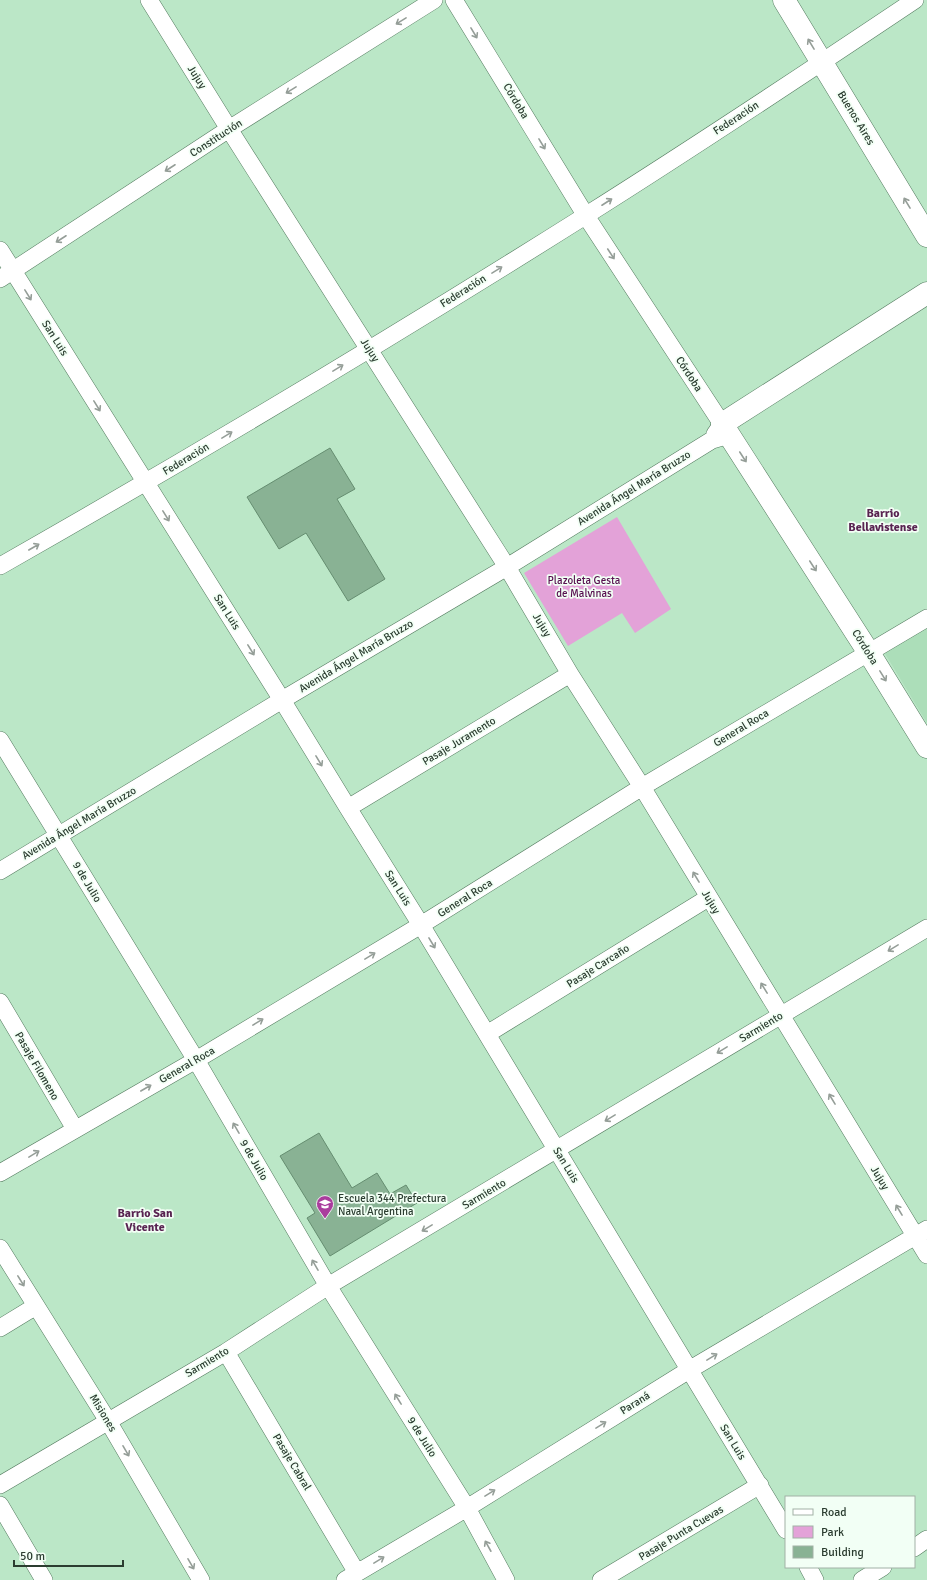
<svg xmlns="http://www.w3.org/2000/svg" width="927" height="1580" viewBox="0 0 927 1580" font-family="Signika,sans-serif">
<rect width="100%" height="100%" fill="#bbe7c7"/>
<path fill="#acdeb9" d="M927 627V723L884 652Z"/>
<path fill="#e3a2d8" d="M617 517 671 609 635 633 622 613 568 646 524 573Z"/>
<path fill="#89b294" stroke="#658d70" d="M330 448 355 489 337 499 385 579 348 601 306 533 279 549 247 497Z
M319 1133 352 1188 377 1173 390 1194 406 1185 417 1203 330 1256 307 1218 315 1213 280 1156Z"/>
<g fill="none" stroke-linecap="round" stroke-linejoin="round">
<g stroke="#557c60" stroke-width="18">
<path id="street" d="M149 0 229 129 507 567 570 674 642 787 927 1255
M454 0 586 216 722 424 715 434
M0 250 282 700 348 808 421 925 786 1530
M0 279 229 129 434 0
M0 566C197 454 393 337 585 216 696 146 806 73 915 0
M0 740 196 1060 328 1286 467 1508 506 1580
M348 808 570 674
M0 871 282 700 507 567 712 440 729 435
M0 1002 75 1129
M487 1034 708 898
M0 1173 196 1060 421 925 642 787 927 618
M0 1248 108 1421 201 1580
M0 1328 36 1306
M226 1352 357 1573
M0 1485 226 1352 328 1286 927 928
M0 1505 44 1580
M914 1548 927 1539
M808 1567 815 1580
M345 1580 467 1508 689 1370 927 1229
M601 1580 760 1485
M862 1580 883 1567"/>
</g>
<g stroke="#557c60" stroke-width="23">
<path id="secondary" d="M784 0 927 236
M927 293 722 424 869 653 927 747"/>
</g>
<use href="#street" stroke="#fff" stroke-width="17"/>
<use href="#secondary" stroke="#fff" stroke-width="22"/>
</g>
<defs><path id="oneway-shaft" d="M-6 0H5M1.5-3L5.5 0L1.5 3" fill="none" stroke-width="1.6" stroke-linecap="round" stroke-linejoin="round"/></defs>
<g stroke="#959e98">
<use href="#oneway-shaft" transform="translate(401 21) rotate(148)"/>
<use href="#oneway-shaft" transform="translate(474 33) rotate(59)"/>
<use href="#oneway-shaft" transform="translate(811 44) rotate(-121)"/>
<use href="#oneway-shaft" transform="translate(291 90) rotate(148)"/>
<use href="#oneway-shaft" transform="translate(542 144) rotate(59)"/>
<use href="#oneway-shaft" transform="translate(170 168) rotate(147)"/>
<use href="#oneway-shaft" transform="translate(607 202) rotate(-33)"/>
<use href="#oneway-shaft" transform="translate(907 203) rotate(-121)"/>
<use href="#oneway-shaft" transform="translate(61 239) rotate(147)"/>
<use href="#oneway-shaft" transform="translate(611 254) rotate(57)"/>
<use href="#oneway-shaft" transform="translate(497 270) rotate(-32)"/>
<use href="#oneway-shaft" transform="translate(28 295) rotate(58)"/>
<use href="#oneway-shaft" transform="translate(338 368) rotate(-31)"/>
<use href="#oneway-shaft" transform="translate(97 406) rotate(58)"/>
<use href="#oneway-shaft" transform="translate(227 435) rotate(-31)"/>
<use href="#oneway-shaft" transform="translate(743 457) rotate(57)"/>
<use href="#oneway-shaft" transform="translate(166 516) rotate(58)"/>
<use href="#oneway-shaft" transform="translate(34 547) rotate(-30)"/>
<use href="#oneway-shaft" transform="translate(813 566) rotate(57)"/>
<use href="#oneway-shaft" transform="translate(251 650) rotate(58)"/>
<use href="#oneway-shaft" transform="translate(883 676) rotate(58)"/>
<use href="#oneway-shaft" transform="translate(319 761) rotate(59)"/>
<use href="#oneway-shaft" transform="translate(696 877) rotate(-121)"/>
<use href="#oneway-shaft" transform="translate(432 943) rotate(59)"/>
<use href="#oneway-shaft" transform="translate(893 948) rotate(149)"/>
<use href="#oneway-shaft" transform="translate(370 956) rotate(-31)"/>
<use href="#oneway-shaft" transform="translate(764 988) rotate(-122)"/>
<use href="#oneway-shaft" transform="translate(258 1022) rotate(-31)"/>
<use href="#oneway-shaft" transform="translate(722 1050) rotate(149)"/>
<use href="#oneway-shaft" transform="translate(146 1088) rotate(-30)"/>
<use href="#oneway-shaft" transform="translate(832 1099) rotate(-121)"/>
<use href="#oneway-shaft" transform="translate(610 1118) rotate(149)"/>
<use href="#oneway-shaft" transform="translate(236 1128) rotate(-120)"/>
<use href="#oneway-shaft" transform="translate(34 1154) rotate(-31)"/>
<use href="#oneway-shaft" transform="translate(899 1210) rotate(-121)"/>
<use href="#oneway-shaft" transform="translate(427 1228) rotate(149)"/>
<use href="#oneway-shaft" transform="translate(315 1265) rotate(-120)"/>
<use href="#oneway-shaft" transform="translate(21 1281) rotate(58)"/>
<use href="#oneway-shaft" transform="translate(712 1357) rotate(-31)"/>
<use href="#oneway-shaft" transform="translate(398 1399) rotate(-122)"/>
<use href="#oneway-shaft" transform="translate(601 1425) rotate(-32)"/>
<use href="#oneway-shaft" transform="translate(126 1451) rotate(60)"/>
<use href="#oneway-shaft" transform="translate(490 1493) rotate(-32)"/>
<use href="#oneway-shaft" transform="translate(488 1546) rotate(-119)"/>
<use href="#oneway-shaft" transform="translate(379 1560) rotate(-31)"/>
<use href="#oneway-shaft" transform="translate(191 1564) rotate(60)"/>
</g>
<defs>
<g id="school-pin" transform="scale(0.9)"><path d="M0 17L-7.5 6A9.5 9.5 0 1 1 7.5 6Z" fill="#aa3d9d" stroke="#f2fff5"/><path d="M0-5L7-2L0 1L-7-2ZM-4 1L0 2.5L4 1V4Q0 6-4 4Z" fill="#fff"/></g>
</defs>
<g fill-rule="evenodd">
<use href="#school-pin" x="325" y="1204"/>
</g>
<g text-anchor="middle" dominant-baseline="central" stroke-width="3.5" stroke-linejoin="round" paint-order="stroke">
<g font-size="11" fill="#2b3d30" stroke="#f2fff5">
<text transform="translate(197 77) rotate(58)">Jujuy</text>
<text transform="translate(516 101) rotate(59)">Córdoba</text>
<text transform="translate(736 118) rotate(-33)">Federación</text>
<text transform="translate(856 118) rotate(59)">Buenos Aires</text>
<text transform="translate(216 138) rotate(-33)">Constitución</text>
<text transform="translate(463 291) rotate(-32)">Federación</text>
<text transform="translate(55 338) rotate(58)">San Luis</text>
<text transform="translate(370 350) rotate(58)">Jujuy</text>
<text transform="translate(689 374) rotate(57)">Córdoba</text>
<text transform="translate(186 459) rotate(-31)">Federación</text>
<text transform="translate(634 488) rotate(-32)">Avenida Ángel María Bruzzo</text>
<text transform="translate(227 612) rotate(58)">San Luis</text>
<text transform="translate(542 625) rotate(59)">Jujuy</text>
<text transform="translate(865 647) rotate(58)">Córdoba</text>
<text transform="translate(356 656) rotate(-31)">Avenida Ángel María Bruzzo</text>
<text transform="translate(741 728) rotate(-31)">General Roca</text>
<text transform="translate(459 741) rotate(-31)">Pasaje Juramento</text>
<text transform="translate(79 823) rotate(-31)">Avenida Ángel María Bruzzo</text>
<text transform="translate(87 882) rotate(59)">9 de Julio</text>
<text transform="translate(398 888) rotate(58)">San Luis</text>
<text transform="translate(465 898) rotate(-32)">General Roca</text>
<text transform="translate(711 902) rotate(59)">Jujuy</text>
<text transform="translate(598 966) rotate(-32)">Pasaje Carcaño</text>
<text transform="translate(761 1027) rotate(-31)">Sarmiento</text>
<text transform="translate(187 1065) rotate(-30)">General Roca</text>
<text transform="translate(37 1066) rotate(60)">Pasaje Filomeno</text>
<text transform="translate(254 1160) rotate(60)">9 de Julio</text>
<text transform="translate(566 1165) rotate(59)">San Luis</text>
<text transform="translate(880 1178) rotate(59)">Jujuy</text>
<text transform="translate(484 1194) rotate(-31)">Sarmiento</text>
<text transform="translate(207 1362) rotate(-31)">Sarmiento</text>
<text transform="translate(635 1403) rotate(-32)">Paraná</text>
<text transform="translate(103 1413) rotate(59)">Misiones</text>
<text transform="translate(422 1437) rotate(58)">9 de Julio</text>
<text transform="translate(733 1442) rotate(59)">San Luis</text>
<text transform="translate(292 1462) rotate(59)">Pasaje Cabral</text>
<text transform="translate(681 1533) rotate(-31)">Pasaje Punta Cuevas</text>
</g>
<g font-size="11" fill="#570f4f" stroke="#f2fff5">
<text x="584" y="580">Plazoleta Gesta<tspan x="584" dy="13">de Malvinas</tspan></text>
</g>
<g font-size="11" fill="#2b3d30" stroke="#f2fff5" text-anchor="start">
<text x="338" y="1198">Escuela 344 Prefectura<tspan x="338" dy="13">Naval Argentina</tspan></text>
</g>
<g font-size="12" font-weight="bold" fill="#582351" stroke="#f2fff5">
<text x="883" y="513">Barrio<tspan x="883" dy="14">Bellavistense</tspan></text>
<text x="145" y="1213">Barrio San<tspan x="145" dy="14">Vicente</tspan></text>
</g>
</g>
<rect x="785" y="1496" width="130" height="72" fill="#f2fff5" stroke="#a2b1a6"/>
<rect x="793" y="1509" width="20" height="6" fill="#ffffff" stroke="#a2b1a6"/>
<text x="821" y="1516" font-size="12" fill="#2b3d30">Road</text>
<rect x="793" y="1526" width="20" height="12" fill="#e3a2d8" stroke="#a2b1a6"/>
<text x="821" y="1536" font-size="12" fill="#2b3d30">Park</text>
<rect x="793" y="1546" width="20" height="12" fill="#89b294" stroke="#a2b1a6"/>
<text x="821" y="1556" font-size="12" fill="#2b3d30">Building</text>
<path d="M14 1560v6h109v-6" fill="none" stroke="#2b3d30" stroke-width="2"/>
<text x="20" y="1560" font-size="12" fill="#2b3d30" stroke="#f2fff5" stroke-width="3" paint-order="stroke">50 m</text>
</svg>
